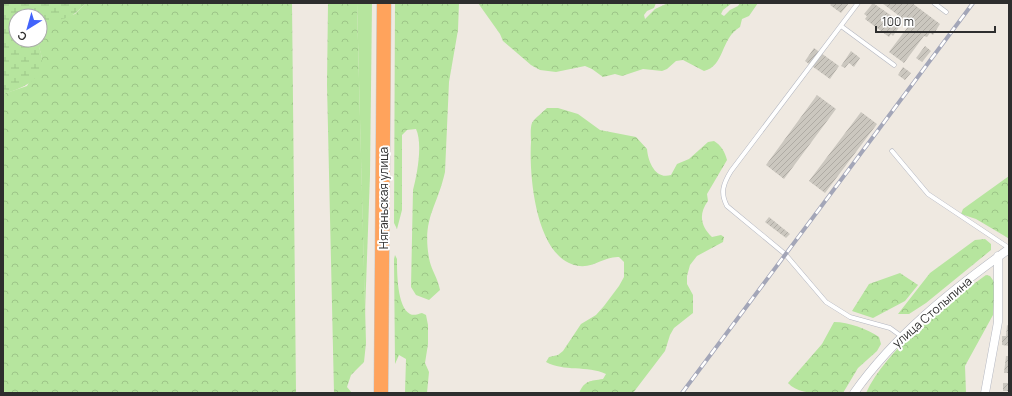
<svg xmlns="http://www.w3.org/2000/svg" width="1012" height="396" viewBox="0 0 1012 396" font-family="Manrope,sans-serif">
<defs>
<pattern id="forest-crowns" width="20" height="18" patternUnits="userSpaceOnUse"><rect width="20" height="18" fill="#b6e59e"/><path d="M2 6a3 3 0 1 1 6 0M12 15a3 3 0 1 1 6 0" fill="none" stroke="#9dc588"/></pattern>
<pattern id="wetland-marsh" width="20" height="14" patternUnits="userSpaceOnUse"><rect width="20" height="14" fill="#b6e59e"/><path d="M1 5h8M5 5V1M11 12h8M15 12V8" fill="none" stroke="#9dc588"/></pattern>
<pattern id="building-hatch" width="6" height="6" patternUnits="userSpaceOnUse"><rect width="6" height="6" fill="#cbc7bf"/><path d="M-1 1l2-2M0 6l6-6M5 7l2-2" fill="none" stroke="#afaba4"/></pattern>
</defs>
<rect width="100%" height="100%" fill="#efe9e1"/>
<path fill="#b6e59e" d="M357 3H372L370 175 365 313Z"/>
<path fill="url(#forest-crowns)" d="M86 3H292L296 393H3V94L27 86 42 58 38 43 41 30 50 22 75 14Z
M328 3H357L366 343 364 362 351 375 347 387 352 393H362H334L327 85Z
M395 3H459L458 30 449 82 445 172C437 208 422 218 429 258 431 270 438 278 440 290L429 300 416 295 411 287 413 190C417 175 423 144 416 129L407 130 402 135V210L397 229 394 223Z
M478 3H656L654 8 647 11 644 15 645 19 655 9 668 3H732L723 10 721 14 724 16 730 10 738 6 740 3H758L749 16 742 19 740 27C720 39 725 66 704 71L683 60 676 61 667 69 662 71 643 69 622 76 615 74 603 77 592 69 585 66 556 72 540 70 531 65 503 41 500 34Z
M547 108H558L578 114 600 130 636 137 647 149C648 161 655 180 671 175L677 164 689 159 708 142 714 141C721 145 725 152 727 160L707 194 708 201C698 214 701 227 712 237L721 235 724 237 723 242 697 256 690 265 687 276V284L693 295V313L674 328 670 335 665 351 633 393H579C585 380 590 381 603 379L606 374C587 365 564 372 546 362L549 357 558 355 563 351 581 324 596 315 604 306 619 286 624 277V262L619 257C601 256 591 273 569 263 535 247 529 174 531 142 531 137 530 128 532 123 535 118 543 112 547 108Z
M1009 176V237L1008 238 976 219 961 214 963 209Z
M985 239 991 244V250L926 303 909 314H898L930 273 975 240Z
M395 255 397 259C397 272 397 307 410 314 414 316 418 314 422 313L426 315 428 325V344L425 363 429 372 427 393H405L406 359 399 355 395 364 394 259Z
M900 273 918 285 905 301 873 318 852 311 869 284Z
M986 275 990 276 995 283 993 315 965 366 966 393H866C886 349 947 303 986 275Z
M834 322C849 322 867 329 879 337L881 344 877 351 858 368 843 393C826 393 799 396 788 383L822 344Z"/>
<path fill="url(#wetland-marsh)" d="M3 3H86C82 7 78 11 74 14 62 22 44 19 40 35V16H16V40H39C37 46 42 52 42 59 42 81 21 89 3 94Z"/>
<path fill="url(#building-hatch)" d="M832 3H849L841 13 830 5Z
M873 3 902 23 893 36 891 34 889 37 865 19 867 16 864 14Z
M882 3H912L940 24 933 35 930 33 927 37 924 36 904 63 889 52 910 24Z
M925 46 931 51 922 62 916 58Z
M814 48 839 66 830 79 805 61Z
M851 51 860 58 854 67 849 63 845 68 841 66Z
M903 67 911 73 905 80 898 75Z
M817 95 836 109 784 179 766 165Z
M861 112 877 124 825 193 809 181Z
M769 217 790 234 786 238 765 222Z
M1007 325 1009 326V346L1002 345V336H1006Z
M1006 356H1009V373H1004Z
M1003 383H1009V391H1003Z"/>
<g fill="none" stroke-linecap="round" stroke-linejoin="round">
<g stroke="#b4b7c1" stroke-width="5">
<path id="lane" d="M858 3 731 171C723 184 720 193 727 206L785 254 826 302 850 317 890 328 901 336
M934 3 946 12
M841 26 894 65
M892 151 928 194 1009 248"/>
</g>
<g stroke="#b4b7c1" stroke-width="9">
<path id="street" d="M854 393C895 335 952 290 1009 249
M985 393 998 322V256"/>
</g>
<g stroke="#c9c9c9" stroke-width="15">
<path id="highway" d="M381 393 384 3"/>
</g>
<use href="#lane" stroke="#fff" stroke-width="4"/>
<use href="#street" stroke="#fff" stroke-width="8"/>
<use href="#highway" stroke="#ffa35c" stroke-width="14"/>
<g stroke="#a3a6b8" stroke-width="4">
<path id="rail" d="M682 393 973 3"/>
</g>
<use href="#rail" stroke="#fff" stroke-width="2.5" stroke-dasharray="8" stroke-linecap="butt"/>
</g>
<g text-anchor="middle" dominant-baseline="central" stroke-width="4" stroke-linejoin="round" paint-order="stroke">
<g font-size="12" fill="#2e2e2e" stroke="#fff">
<text transform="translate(383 198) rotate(-90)">Няганьская улица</text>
<text transform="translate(932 312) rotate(-41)">улица Столыпина</text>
</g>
</g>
<rect width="1012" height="396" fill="none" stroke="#2e2e2e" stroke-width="8"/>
<g transform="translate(28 28) rotate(217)"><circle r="19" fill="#ffffff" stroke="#ababab"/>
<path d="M0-3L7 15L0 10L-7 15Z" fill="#4264fb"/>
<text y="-6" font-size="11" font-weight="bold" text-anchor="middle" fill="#2e2e2e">С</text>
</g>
<path d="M876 26v6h119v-6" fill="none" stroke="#2e2e2e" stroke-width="2"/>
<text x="882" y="26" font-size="12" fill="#2e2e2e" stroke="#ffffff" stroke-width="3" paint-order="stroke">100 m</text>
</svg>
